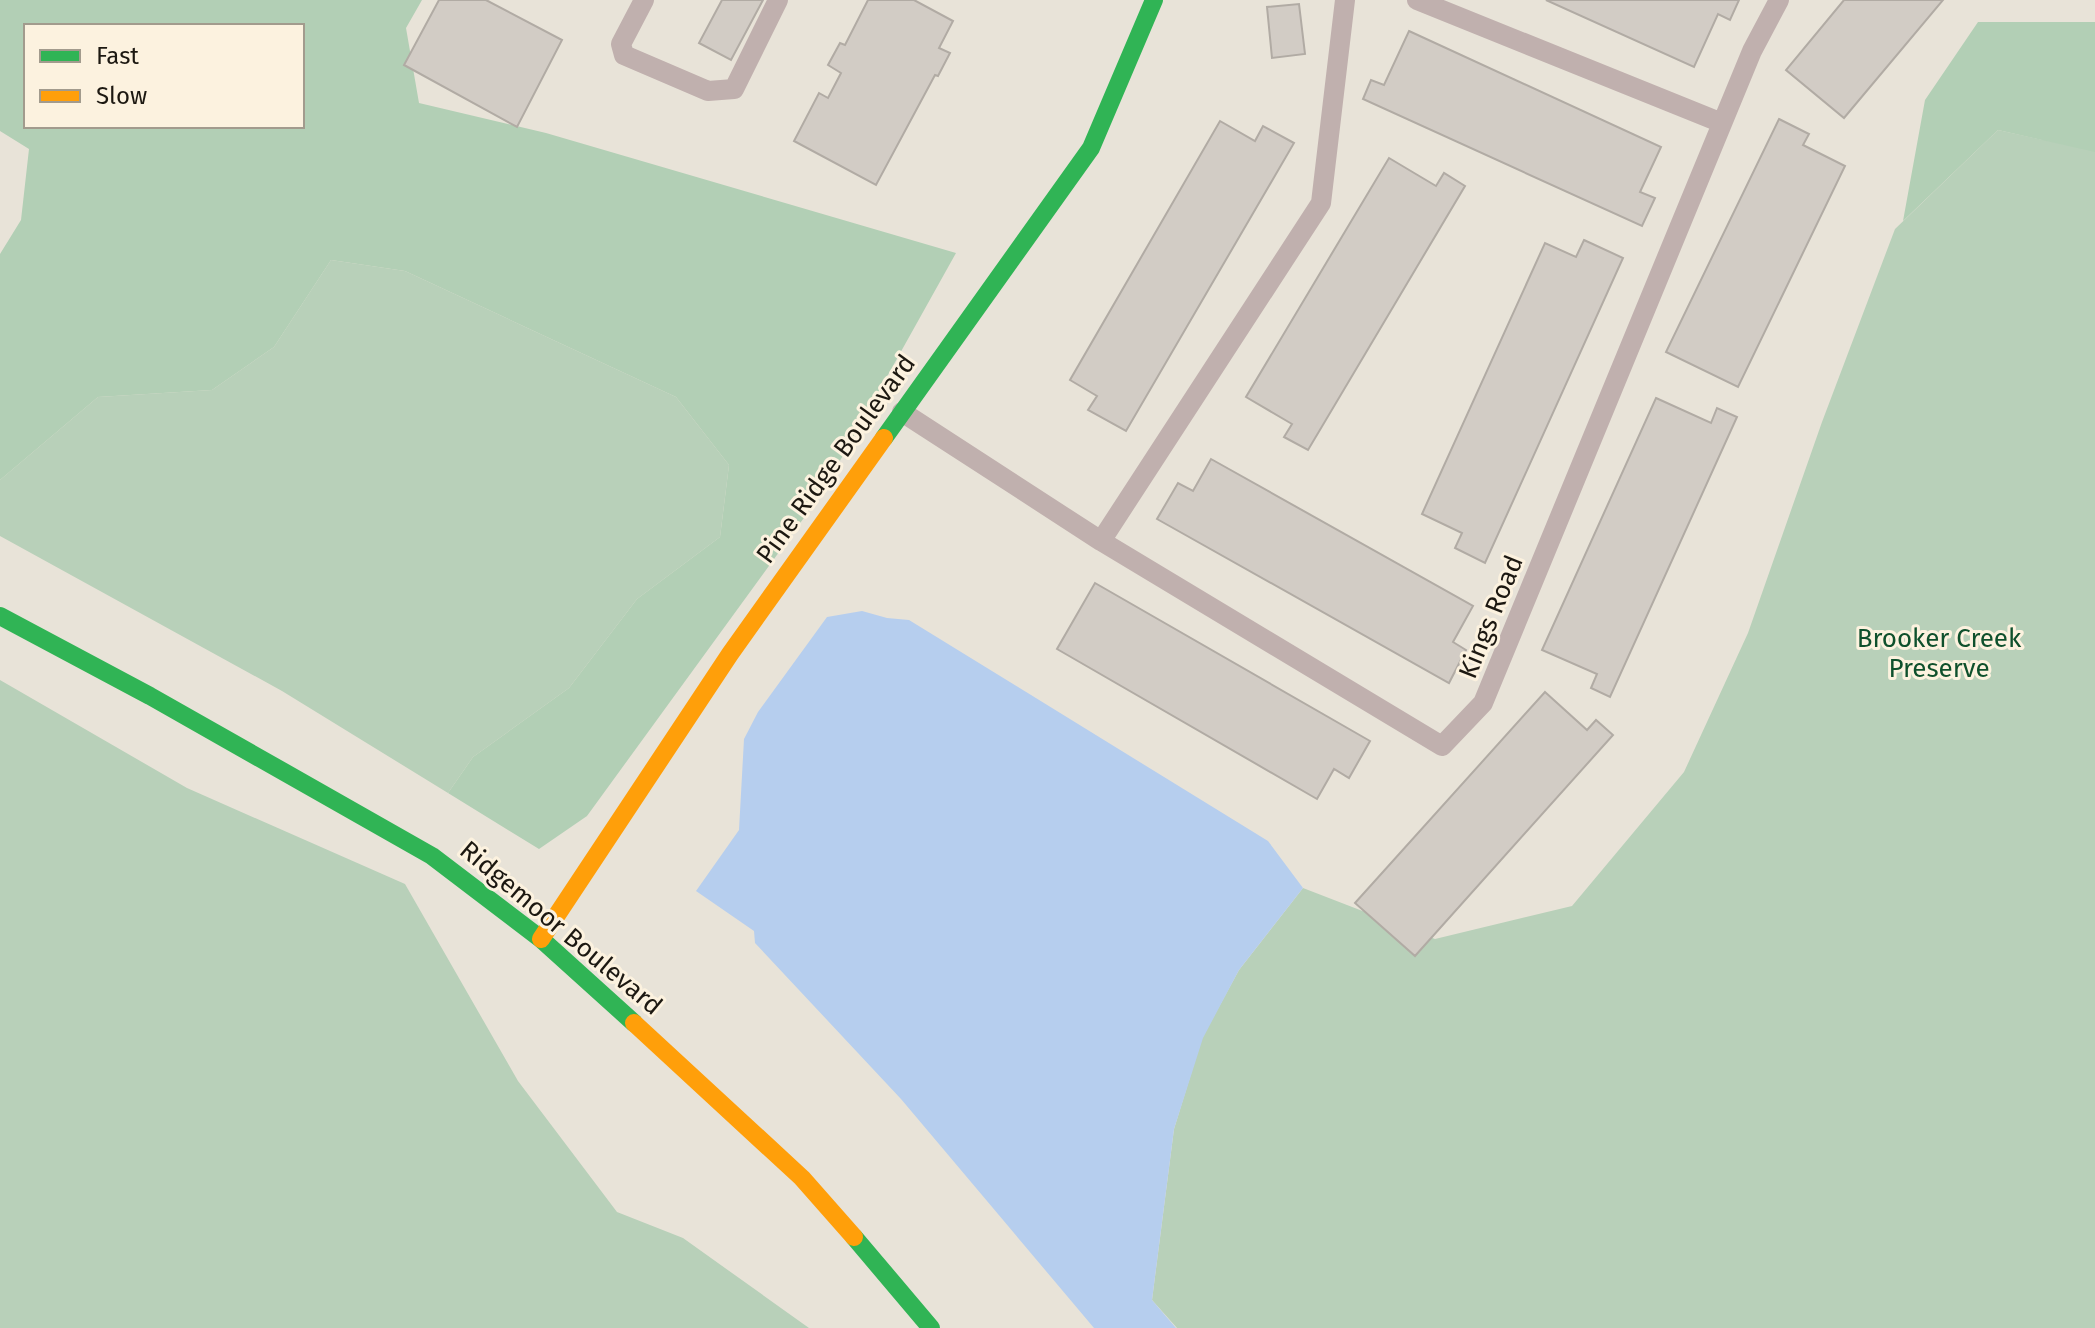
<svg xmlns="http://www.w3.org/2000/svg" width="2095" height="1328" viewBox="0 0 2095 1328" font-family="'Fira Sans',sans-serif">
<rect width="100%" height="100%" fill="#e8e3d8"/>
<path fill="#b8d0b9" d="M2095 101V1328H1177L1152 1300 1174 1129 1202 1038 1239 970 1303 888 1435 939 1572 906 1684 772 1748 633 1822 422 1895 229 1998 130 2043 140Z
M331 260 405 271 676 397 729 465 720 537 637 599 569 688 473 757 448 793 282 691 0 536V480L98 397 212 390 274 347Z
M0 680 187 788 405 884 518 1081 617 1212 683 1238 809 1328H0Z"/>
<path fill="#b2cfb5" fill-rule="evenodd" d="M0 0H422L406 28 419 103 546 133 956 253 822 493 587 816 539 849 448 793 473 757 569 688 637 599 720 537 729 465 676 397 405 271 331 260 274 347 212 390 98 397 0 480V254L21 220 29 149 0 131ZM26 26H302V126H26Z
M1978 22H2095V152L1998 130 1903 221 1925 100Z"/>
<path fill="#b6ceee" d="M862 611 887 618 909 620 1268 841 1303 888 1239 970 1203 1038 1174 1129 1152 1300 1176 1328H1094L901 1099 755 943 754 931 696 891 739 830 744 739 758 712 827 617Z"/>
<path fill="#d2ccc5" stroke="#b1aba4" stroke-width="2" d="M439 0H486L562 40 517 127 404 65Z
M722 0H763L731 60 699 43Z
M868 0H914L953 21 939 48 950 53 938 76 935 75 876 185 794 141 819 93 828 98 841 73 828 65 840 43 845 45Z
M1546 0H1739L1730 20 1718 14 1694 67Z
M1844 0H1943L1844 118 1786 70Z
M1299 4 1305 54 1272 58 1267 7Z
M1409 31 1661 147 1640 192 1655 198 1642 226 1363 99 1371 80 1384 85Z
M1779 119 1809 134 1803 145 1845 166 1738 387 1666 352Z
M1220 121 1255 141 1263 126 1294 143 1126 431 1088 410 1097 396 1070 380Z
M1389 158 1436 186 1444 173 1465 186 1308 450 1284 437 1292 424 1246 397Z
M1584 240 1623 258 1485 563 1455 548 1462 533 1422 514 1545 243 1576 257Z
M1656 398 1711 423 1717 408 1737 417 1610 697 1591 688 1597 674 1542 650Z
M1211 459 1473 606 1453 642 1466 650 1449 683 1157 519 1178 483 1193 491Z
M1095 583 1370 741 1349 778 1334 769 1317 799 1057 649Z
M1545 692 1587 730 1596 720 1613 735 1415 956 1355 903Z"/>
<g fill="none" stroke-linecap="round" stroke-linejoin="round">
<path stroke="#c0b0ae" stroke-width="20" d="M644 0 621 44 624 55 708 91 734 89 778 0
M1417 0 1722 123
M902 412 1101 541 1442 746 1483 703 1752 51 1779 0
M1101 541 1321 203 1345 0"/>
<path stroke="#30b455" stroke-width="18" d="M884 438 1091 148 1154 0
M0 616 150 696 432 856 541 939 634 1023
M854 1237 931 1328"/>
<path stroke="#ff9f0a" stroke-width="18" d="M541 939 730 654 884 438
M634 1023 802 1178 854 1237"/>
</g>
<g text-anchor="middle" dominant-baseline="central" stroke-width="6" stroke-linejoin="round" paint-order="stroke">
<g font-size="26" fill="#1c1811" stroke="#fcf2df">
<text transform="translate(836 459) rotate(-54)">Pine Ridge Boulevard</text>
<text transform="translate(1491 617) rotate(-68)">Kings Road</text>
<text transform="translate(561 928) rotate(40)">Ridgemoor Boulevard</text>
</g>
<g font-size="26" fill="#0e502c" stroke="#fcf2df">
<text x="1939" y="638">Brooker Creek<tspan x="1939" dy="30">Preserve</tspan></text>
</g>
</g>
<rect x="24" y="24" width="280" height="104" fill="#fcf2df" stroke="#a29b8d" stroke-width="2"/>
<rect x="40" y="50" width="40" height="12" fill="#30b455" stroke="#a29b8d" stroke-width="2"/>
<text x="96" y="64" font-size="24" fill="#1c1811">Fast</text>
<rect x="40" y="90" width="40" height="12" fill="#ff9f0a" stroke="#a29b8d" stroke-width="2"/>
<text x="96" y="104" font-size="24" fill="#1c1811">Slow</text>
</svg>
